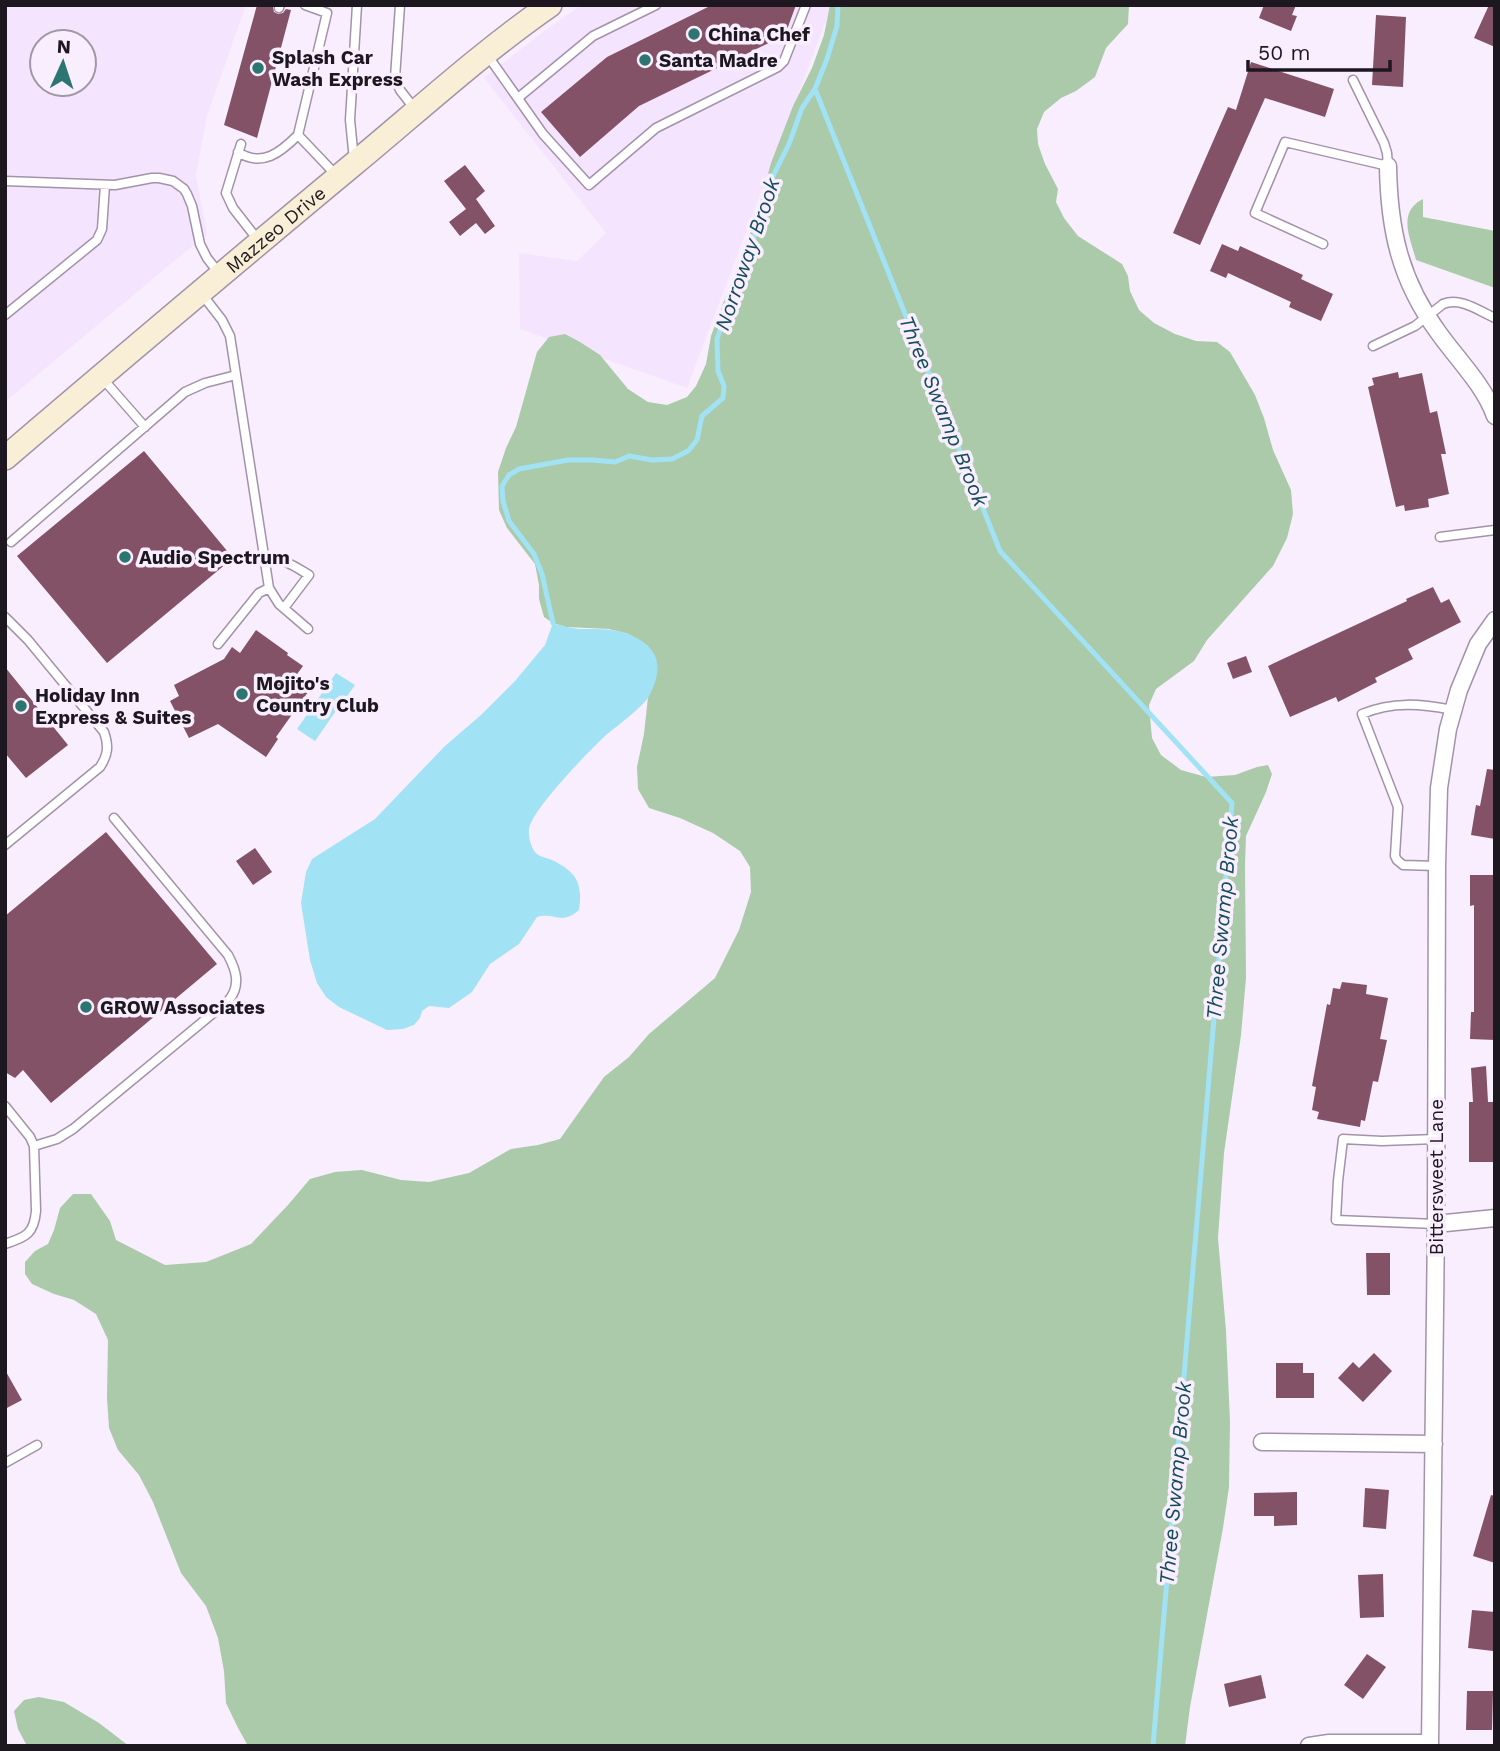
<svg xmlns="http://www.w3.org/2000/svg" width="1500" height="1751" viewBox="0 0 1500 1751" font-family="'Work Sans',sans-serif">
<rect width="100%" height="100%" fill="#f9eefe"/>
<path fill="#f5e4fe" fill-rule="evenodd" d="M5 5H246L207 116 196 175 207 234 5 402ZM42 42H84V84H42Z
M581 5H832L687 388 520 329 519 253 577 261 606 233 484 78 539 35Z"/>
<path fill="#aacaaa" d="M830 5H1129L1128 24 1106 48 1095 77 1076 91 1061 98 1044 112 1037 129 1038 144 1045 164 1058 189 1056 202 1064 218 1078 236 1122 264 1128 276 1130 291 1139 310 1154 323 1175 334 1196 341 1217 342 1230 352 1255 395 1264 418 1273 450 1291 490 1293 514 1287 538 1273 566 1207 640 1194 661 1156 689 1149 705 1152 738 1161 755 1181 770 1206 777 1235 775 1257 767 1268 765 1272 774 1266 792 1246 836 1245 865 1246 978 1241 1035 1224 1153 1218 1238 1226 1331 1230 1422 1229 1487 1223 1528 1190 1707 1185 1746H248L237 1726 226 1703 224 1671 218 1638 206 1606 181 1573 153 1502 139 1475 118 1450 109 1428 107 1398 108 1340 96 1314 74 1300 54 1294 32 1284 25 1274V1262L35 1251 48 1244 54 1230 60 1208 73 1194H91L110 1221 116 1240 165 1265 206 1262 251 1244 288 1205 310 1179 335 1172 362 1170 401 1180 429 1182 469 1173 511 1149 538 1145 560 1139 604 1077 629 1057 649 1034 715 978 739 930 751 892 750 867 740 851 713 833 680 818 649 808 638 789 637 767 644 734 648 697 655 681 629 634 609 629 566 627 553 623 544 617 539 599V585L535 564 507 528 499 510 498 472 506 448 516 427 537 352 549 337 565 334 580 342 600 355 628 389 648 402 667 405 687 397 696 386 706 364 711 336 725 298 741 261 757 213 771 163 793 106 812 68 824 35Z
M1423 199V217L1495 231V288L1416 260C1410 237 1397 212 1423 199Z
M39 1697 64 1702 99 1723 129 1746H27L18 1729 14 1711 24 1700Z"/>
<path fill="#a1e2f5" d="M553 623C561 626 570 628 579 629 597 629 614 628 631 635 660 648 664 668 649 696 643 707 617 726 606 735 590 750 532 809 529 829 528 836 531 849 537 854 540 857 548 858 552 860 576 872 583 882 579 910 560 926 556 912 537 917L519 944 490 964 472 992 449 1008 429 1006 422 1011 420 1018 414 1025 403 1029 387 1030 339 1007 326 997 317 983 310 960 301 903 306 872 312 859 375 819 445 746 481 715 515 681 545 645Z
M336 673 355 685 345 699 348 702 342 710 338 708 315 741 297 729Z"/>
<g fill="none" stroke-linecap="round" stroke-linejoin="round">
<path stroke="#a1e2f5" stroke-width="5" d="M815 89 1000 551 1232 803 1153 1746
M553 623 542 574 534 554 509 521 503 501 502 486 509 475 519 469 568 460H592L615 462 629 456 652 460 672 459 688 451 697 440 702 416 723 398 724 386 718 371 717 339 723 322 735 294 747 255 765 209 767 193 773 176 789 144 802 108 815 89 827 59 837 26 838 5"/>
</g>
<path fill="#835266" d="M257 5 273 7 274 12 278 14 283 13 286 9 291 10 257 138 224 125Z
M712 5H796L785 35 639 106 580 157 541 112 607 57Z
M1264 5H1296L1292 15 1297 16 1291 31 1259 18Z
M1489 5H1495V47L1474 38Z
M1376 15 1406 17 1403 87 1372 85Z
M1251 62 1334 89 1325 117 1265 98 1200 245 1173 233 1228 107 1236 110Z
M465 165 485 191 476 199 495 226 485 234 476 223 460 236 449 222 466 209 444 181Z
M1222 244 1238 251 1240 246 1303 275 1301 279 1333 294 1321 321 1289 307 1291 302 1228 273 1226 278 1210 271Z
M1398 372 1399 378 1422 373 1430 413 1437 411 1446 454H1441L1449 494 1428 499 1429 507 1405 511 1404 505 1396 507 1368 387 1374 385 1372 378Z
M144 451 233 558 107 663 17 556Z
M1433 587 1441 603 1449 599 1461 622 1408 649 1413 659 1375 678 1377 682 1338 702 1336 697 1290 717 1268 666 1407 601 1406 599Z
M256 630 288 653 287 655 303 666 292 681 308 692 276 737 278 739 266 757 218 724 189 738 170 701 179 696 174 685 224 659 232 647 240 653Z
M1246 656 1252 672 1233 679 1227 663Z
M5 667 68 745 26 778 5 753Z
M1487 769 1495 770V839L1471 835 1476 805 1480 806Z
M106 832 217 964 51 1103 23 1070 15 1078 5 1072V916Z
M255 848 272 872 253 885 236 861Z
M1470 875H1495V1040L1470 1039 1471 1012H1474V905L1470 906Z
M1342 982 1367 985 1366 994 1388 998 1380 1039 1387 1040 1378 1082 1373 1081 1365 1121 1361 1120 1360 1127 1317 1119 1319 1112 1312 1110 1316 1087 1312 1086 1327 1004 1330 1005 1333 988 1340 989Z
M1486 1066 1488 1102H1495V1162H1469V1102H1473L1471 1068Z
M1366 1253H1390V1295H1367Z
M1374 1353 1392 1371 1363 1402 1338 1378 1353 1362 1359 1368Z
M1276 1363H1303V1373H1314V1398H1276Z
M5 1370 22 1400 5 1409Z
M1365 1488 1389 1490 1386 1529 1363 1527Z
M1297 1492V1525L1274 1526V1516H1254V1493Z
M1491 1495 1495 1496V1563L1473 1556Z
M1383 1574 1384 1617 1360 1618 1358 1575Z
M1472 1610 1495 1612 1493 1651 1468 1648Z
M1367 1654 1386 1667 1363 1699 1344 1685Z
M1261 1675 1266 1698 1229 1707 1224 1684Z
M1467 1691H1493L1492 1730H1466Z"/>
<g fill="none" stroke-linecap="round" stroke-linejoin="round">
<g stroke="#a292aa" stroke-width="11">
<path id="lane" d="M400 5 395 78 400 90 414 108
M279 8 280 5
M488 56 543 134 589 185 656 128 778 67 784 61 806 5
M518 98 593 36 656 5
M298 135 327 13 305 5
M241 144 226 193 233 208 258 240
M238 152C262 168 281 152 298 135L337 176
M354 160 350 120 357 5
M5 181 115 185 152 178H159L173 181 184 189 187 194 192 206 200 244 207 258 218 272
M1323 244 1255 213 1285 142 1388 166 1387 153 1384 143 1353 80
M201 293 222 320 230 336 269 588 279 604 308 629
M5 315 97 240 102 229 105 185
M1373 346 1415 326 1443 304C1461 297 1479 311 1495 318
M103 379 145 427
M1440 537 1495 530
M11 542 185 392 205 383 236 375
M264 559C282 557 294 566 309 575L284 608
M5 617 28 640 104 732C109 746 108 755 100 767L5 845
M218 644 259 593 269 588
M1437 866 1403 865 1397 860 1395 856 1398 807 1362 714C1393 701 1421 704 1453 710
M5 1106 30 1137 34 1146 36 1211C34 1234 26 1237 5 1244
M34 1146 57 1139 73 1129 229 1000C241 985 236 970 228 955L114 818
M1436 1224 1336 1220 1338 1181 1343 1139 1382 1141 1436 1139
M5 1463 37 1445"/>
</g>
<g stroke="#a292aa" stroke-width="19">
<path id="street" d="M1388 166C1389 230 1400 280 1438 332 1457 359 1484 385 1495 416
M1436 1224 1495 1218
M1262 1442 1434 1444
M1309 1746 1329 1743H1430
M1430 1746 1436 1224 1437 866 1439 788 1448 729 1459 690 1478 644 1495 620"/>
</g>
<g stroke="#a292aa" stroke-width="26">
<g id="secondary">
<path id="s1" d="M5 458C121 359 238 260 355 163 419 110 481 53 550 5"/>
</g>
</g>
<use href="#lane" stroke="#fff" stroke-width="8"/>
<use href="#street" stroke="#fff" stroke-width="16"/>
<use href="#secondary" stroke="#f9eed6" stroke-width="23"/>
</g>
<g fill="#2c7571" stroke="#f9eefe" stroke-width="2.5">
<circle cx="694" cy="34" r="7"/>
<circle cx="645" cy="60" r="7"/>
<circle cx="258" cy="68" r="7"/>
<circle cx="125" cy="557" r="7"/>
<circle cx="242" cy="694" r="7"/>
<circle cx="21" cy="706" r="7"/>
<circle cx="86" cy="1007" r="7"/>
</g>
<g text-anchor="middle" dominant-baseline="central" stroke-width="7" stroke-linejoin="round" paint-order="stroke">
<g font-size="19" font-weight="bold" fill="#1d1720" stroke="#f9eefe" text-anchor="start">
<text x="708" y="34">China Chef</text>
<text x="272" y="57">Splash Car<tspan x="272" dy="22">Wash Express</tspan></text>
<text x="659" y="60">Santa Madre</text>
<text x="139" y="557">Audio Spectrum</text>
<text x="256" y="683">Mojito's<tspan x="256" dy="22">Country Club</tspan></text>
<text x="35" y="695">Holiday Inn<tspan x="35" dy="22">Express &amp; Suites</tspan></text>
<text x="100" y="1007">GROW Associates</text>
</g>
<g font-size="19" fill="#1d1720" stroke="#f9eefe">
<text stroke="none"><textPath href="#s1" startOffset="354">Mazzeo Drive</textPath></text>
<text transform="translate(1436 1177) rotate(-90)">Bittersweet Lane</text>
</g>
<g font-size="21" font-style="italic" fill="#154c5a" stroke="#f9eefe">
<text transform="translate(747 254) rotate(-71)">Norroway Brook</text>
<text transform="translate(944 411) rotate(68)">Three Swamp Brook</text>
<text transform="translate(1222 918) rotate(-85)">Three Swamp Brook</text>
<text transform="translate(1175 1483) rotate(-85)">Three Swamp Brook</text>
</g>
</g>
<rect width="1500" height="1751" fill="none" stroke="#1d1720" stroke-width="14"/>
<g transform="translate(63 63) rotate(3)"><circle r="33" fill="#f9eefe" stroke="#a198a5" stroke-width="2"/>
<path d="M0-5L12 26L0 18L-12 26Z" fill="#2c7571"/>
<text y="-10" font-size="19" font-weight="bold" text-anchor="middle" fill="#1d1720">N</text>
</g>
<path d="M1248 60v10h142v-10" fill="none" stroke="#1d1720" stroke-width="3.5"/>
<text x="1258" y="60" font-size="21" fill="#1d1720" stroke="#f9eefe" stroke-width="5" paint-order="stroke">50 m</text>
</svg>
